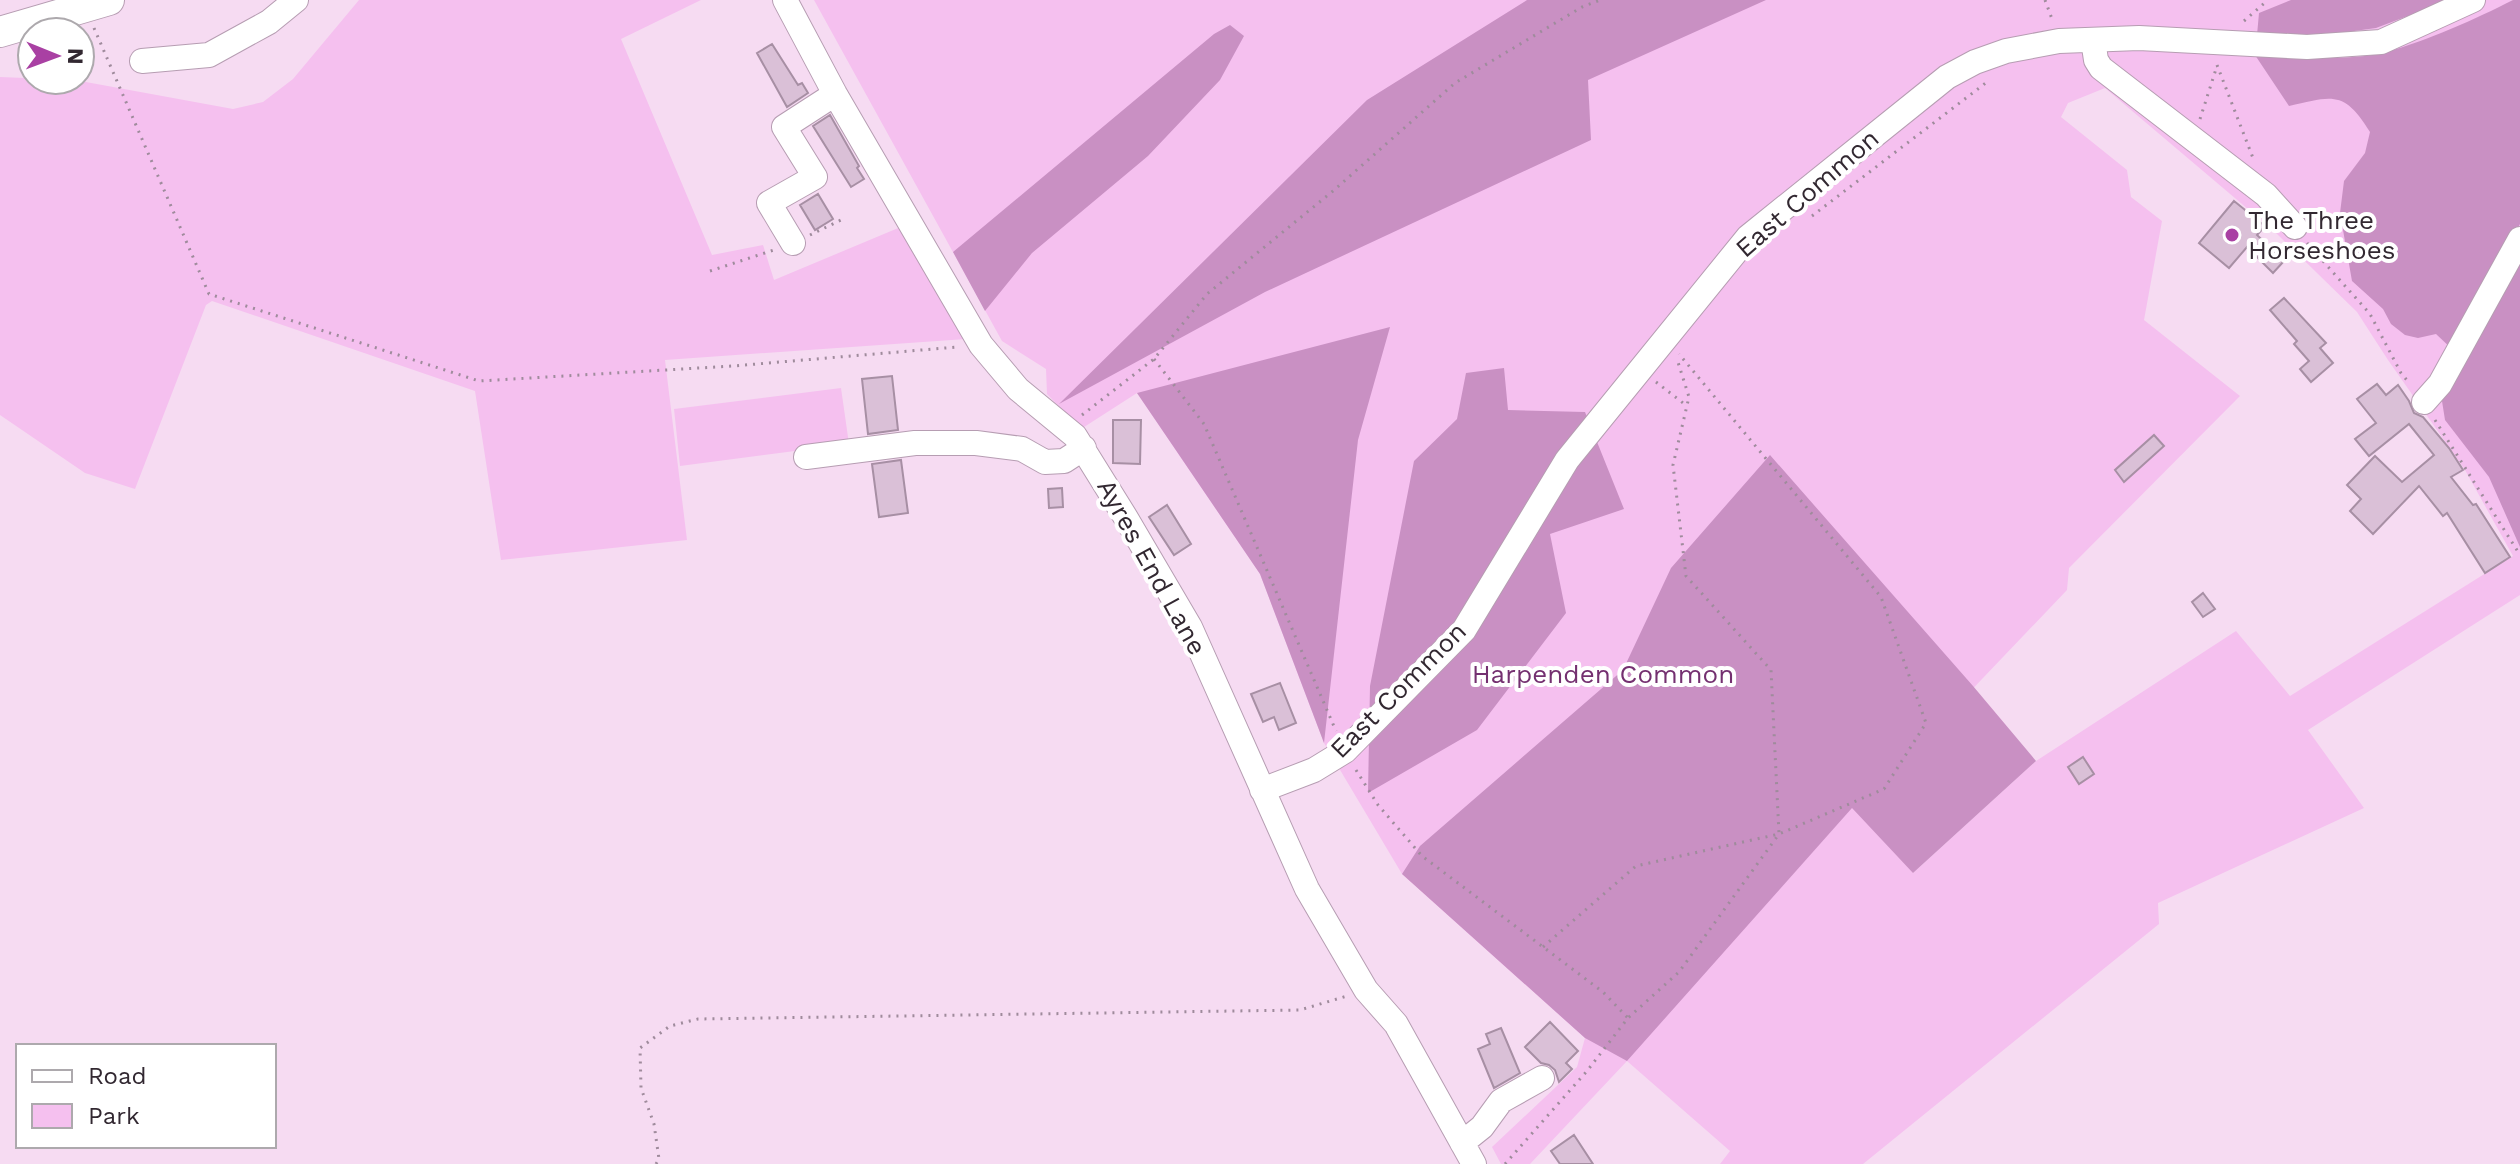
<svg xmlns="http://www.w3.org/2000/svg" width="2520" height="1164" viewBox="0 0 2520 1164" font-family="'Work Sans',sans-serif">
<rect width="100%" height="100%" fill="#f6dbf2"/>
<path fill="#f5c0ef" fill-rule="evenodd" d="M359 0H701L621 39 712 255 763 245 774 280 903 226 966 339 665 360 687 540 501 560 475 391 212 301 206 305 135 489 85 473 0 415V77L75 80 233 109 263 102 293 79Z
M814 0H2520V595L2308 730 2364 808 2158 903 2159 924 1863 1164H1720L1730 1151 1627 1061 1530 1164H1501L1492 1147 1577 1067 1585 1038 1402 874 1324 743 1260 574 1137 393 1081 429 1047 394 1046 369 1002 341ZM2105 88 2275 232 2357 312 2388 360 2465 470 2513 556 2290 696 2236 631 2036 761 1913 873 1901 764 2067 590 2069 568 2240 396 2144 320 2162 221 2131 197 2127 170 2061 117 2068 103Z
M841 388 849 444 680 466 674 409Z"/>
<path fill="#c990c3" d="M1527 0H1766L1588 80 1591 140 1265 292 1059 404 1367 100Z
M2291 0H2450L2376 28 2304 38 2257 35 2259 13Z
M2513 0H2520V224L2453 350 2436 334 2418 338 2405 335 2391 324 2383 309 2352 281 2340 213 2344 181 2365 153 2370 132C2344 90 2333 96 2289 106L2255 55C2294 57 2347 62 2386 52 2426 41 2476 19 2513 0Z
M1230 25 1244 36 1220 80 1148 156 1032 253 985 311 953 252 1214 34Z
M2520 257V547L2489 477 2445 420 2442 401Z
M1390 327 1358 440 1324 743 1260 574 1137 393Z
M1504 368 1508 410 1585 412 1624 509 1550 534 1566 613 1477 730 1368 793 1370 686 1414 461 1457 419 1466 373Z
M1770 455 1973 686 2036 761 1913 873 1852 808 1627 1061 1585 1038 1402 874 1420 846 1623 670 1671 568Z"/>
<path fill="#dac0d7" stroke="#a78fa4" stroke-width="2" d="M772 44 798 85 802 83 808 93 787 107 757 53Z
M830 115 859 166 857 168 864 179 851 187 813 126Z
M818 194 833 219 815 230 800 205Z
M2234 201 2265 226 2257 235 2284 261 2273 273 2247 247 2229 268 2199 243Z
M2284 298 2326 343 2320 348 2333 363 2311 382 2300 369 2309 361 2294 344 2297 341 2270 310Z
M892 376 898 430 868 434 862 379Z
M2377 384 2386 395 2398 385 2409 401 2414 413 2423 417 2449 448 2463 470 2451 477 2473 505 2476 504 2510 557 2485 573 2447 513 2443 516 2419 486 2373 534 2350 511 2361 499 2347 485 2375 456 2402 482 2434 455 2409 424 2369 456 2355 439 2376 423 2357 399Z
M1113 420H1141L1140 464 1113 463Z
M2154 435 2164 446 2124 482 2115 470Z
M901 460 908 513 879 517 872 464Z
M1062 488 1063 507 1049 508 1048 489Z
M1167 505 1191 544 1174 555 1149 517Z
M2203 593 2215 609 2203 617 2192 602Z
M1280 683 1296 723 1279 730 1274 717 1263 722 1251 694Z
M2083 757 2094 774 2079 784 2068 767Z
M1550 1022 1578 1051 1566 1063 1572 1069 1559 1082 1555 1070 1549 1065 1541 1063 1525 1047Z
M1501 1028 1520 1073 1494 1088 1478 1049 1490 1044 1486 1034Z
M1574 1135 1593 1164H1560L1551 1151Z"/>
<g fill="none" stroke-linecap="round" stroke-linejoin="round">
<g stroke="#b69db2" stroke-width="26">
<path id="minor" d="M785 0 835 94 981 345 1018 389 1075 436 1126 518 1190 627 1307 889 1366 990 1396 1024 1474 1164
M2093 40 2096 60 2101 68 2266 195 2295 227
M142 61 209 55 269 22 296 0
M793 243 769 203 815 177 784 127 835 94
M2424 402 2440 384 2520 239
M806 457 915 443H976L1022 449 1045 462 1064 461 1084 448
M1262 790 1314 770 1345 751 1464 630 1567 460 1748 237 1947 77 1975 62 2006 51 2059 41 2139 38 2307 47 2381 42 2473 0
M1462 1143 1482 1127 1501 1101 1542 1078"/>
</g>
<g stroke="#b69db2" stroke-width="32">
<path id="major" d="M0 32 109 0"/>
</g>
<path stroke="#9f8b9c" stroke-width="3" stroke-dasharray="2 6" stroke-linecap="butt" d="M2045 0 2052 19
M2244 21 2268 0
M94 28 209 294 479 381 733 366 957 347
M2217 65 2253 158
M2200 119 2216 69
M1812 216 1987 82
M810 235 843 219
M2307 243 2370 314 2401 373 2410 384
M710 271 774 250
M1154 359 1204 424 1336 731
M1656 382 1687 406
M1082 415 1154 359 1207 294 1333 191 1455 83 1582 7 1600 0
M2435 420 2520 555
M1356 770 1378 805 1422 856 1603 992 1628 1018
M1543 947 1636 866 1779 834 1884 789 1926 723 1881 597 1679 354
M656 1164 659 1159 654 1124 641 1088 640 1048 670 1026 698 1019 1300 1010 1347 996
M1505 1164 1587 1071 1628 1018 1679 972 1779 834 1771 670 1686 576 1673 465 1689 397 1677 359"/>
<use href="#minor" stroke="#fff" stroke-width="24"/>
<use href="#major" stroke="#fff" stroke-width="30"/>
</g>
<circle fill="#a940a3" stroke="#fff" stroke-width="3" cx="2232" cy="235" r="8"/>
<g text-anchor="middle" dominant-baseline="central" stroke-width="8" stroke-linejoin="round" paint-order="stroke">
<g font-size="26" fill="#322831" stroke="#fff">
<text transform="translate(1807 193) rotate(-41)">East Common</text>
<text transform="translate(1152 567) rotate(61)">Ayres End Lane</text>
<text transform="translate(1398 690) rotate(-45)">East Common</text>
</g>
<g font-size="26" fill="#322831" stroke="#fff" text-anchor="start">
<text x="2248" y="220">The Three<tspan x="2248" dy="30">Horseshoes</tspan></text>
</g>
<g font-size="26" fill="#743070" stroke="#fff">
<text x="1603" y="674">Harpenden Common</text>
</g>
</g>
<rect x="16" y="1044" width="260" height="104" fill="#ffffff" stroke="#ada9ad" stroke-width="2"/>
<rect x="32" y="1070" width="40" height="12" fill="#ffffff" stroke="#ada9ad" stroke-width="2"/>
<text x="88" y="1084" font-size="24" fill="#322831">Road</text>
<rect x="32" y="1104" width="40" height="24" fill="#f5c0ef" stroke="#ada9ad" stroke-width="2"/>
<text x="88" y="1124" font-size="24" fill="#322831">Park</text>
<g transform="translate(56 56) rotate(91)"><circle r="38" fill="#ffffff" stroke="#ada9ad" stroke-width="2"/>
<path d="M0-6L14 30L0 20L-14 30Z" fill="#a940a3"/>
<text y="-12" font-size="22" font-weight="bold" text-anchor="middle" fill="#322831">N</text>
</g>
</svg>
